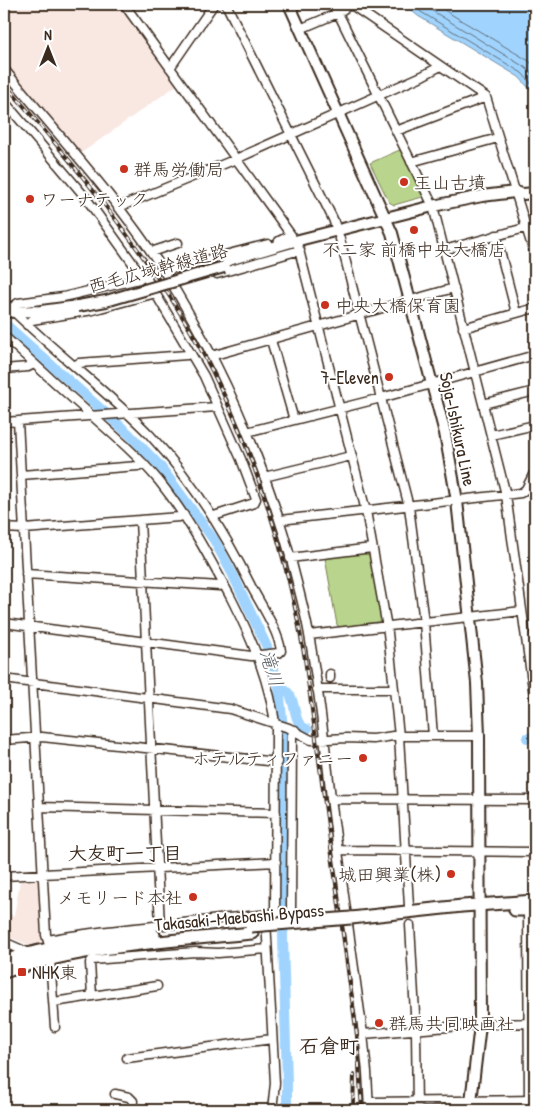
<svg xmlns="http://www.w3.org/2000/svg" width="539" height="1114" viewBox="0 0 539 1114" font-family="'Patrick Hand','Klee One',sans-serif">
<rect width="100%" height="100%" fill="#fff"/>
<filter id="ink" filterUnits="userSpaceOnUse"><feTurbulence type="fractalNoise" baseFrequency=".02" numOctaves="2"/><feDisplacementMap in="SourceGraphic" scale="10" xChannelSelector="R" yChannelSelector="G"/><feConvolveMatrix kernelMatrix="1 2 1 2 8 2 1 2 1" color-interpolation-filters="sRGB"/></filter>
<g filter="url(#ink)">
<path fill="#f9e8e2" d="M4 4H118L177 85 80 154 4 62Z
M38 879 41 882 44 943 31 946 4 935V912L14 916 20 880Z"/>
<path fill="#b9d48c" stroke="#7a7f55" d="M402 149 426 196 394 205 389 202 370 163Z
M367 551 370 553 381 619 379 622 340 627 337 625 325 558 327 556Z"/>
<path fill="#a0d4fe" stroke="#7890a4" d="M403 4H535V95L519 77 418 16Z"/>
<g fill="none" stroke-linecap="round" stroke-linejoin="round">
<path stroke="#636e78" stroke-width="1" d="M411 4 421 12 522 73 535 88
M421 4 526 68 535 78
M434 4 529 61 535 67"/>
<path stroke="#a0d4fe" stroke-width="10" d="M4 323 128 433 160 466 214 540 232 573 267 647 279 686 283 729 284 907 283 937 287 1083V1110
M279 686C284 689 289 692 291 697 296 708 294 725 307 729
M527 738 535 737"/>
<g stroke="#3b2a1e" stroke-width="11">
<path id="minor" d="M124 4 291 235 279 241
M226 4 333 219 340 239 409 507 424 622 433 736
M332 4 341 19 433 206 506 495 535 703
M300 29 338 13 348 6H353L486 97 535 256
M170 68 214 4
M4 69C57 134 116 197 162 268 219 359 264 460 292 563 298 587 305 611 309 635 319 689 325 744 331 798 341 877 352 956 363 1034L367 1072 369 1110
M4 101 86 198 142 276 147 279 204 376 241 459 256 499 254 503 214 516
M396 131 486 97
M411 162 498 138
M118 208 124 205 236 159 422 76 437 68 439 65
M496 235 516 313
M298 246 366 511 388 633 399 736 409 906
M444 250 525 228
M151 252 178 243
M163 271 268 244
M217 274 300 250
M4 302C50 349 104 388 150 435 192 480 224 531 251 586 260 603 279 632 281 651L279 653 251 656 4 623
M13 311 15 305 18 303 63 297 139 279 142 276
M27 325 32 320 93 310 156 293
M463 328 535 308
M4 336C33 363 62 389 91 415 115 436 139 457 159 481 188 517 209 557 231 598 253 641 270 682 276 730L275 914
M271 340 294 420
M211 356 454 288
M74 366 79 363 187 355 191 353
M4 369 28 367 34 364
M483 404 535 391
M18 421 46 935 50 948
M4 422 217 407
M247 432 381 398 535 355
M491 435 535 425
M21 475 138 466 143 463
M264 477 351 456
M140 520 160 925
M280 520 521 493 526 489 535 471
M4 528 24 529 179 517 184 515
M290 558 372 548
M26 574 220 586 224 584
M309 635 522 611
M330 674V678
M4 679 230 709 289 728 311 740 346 738 373 739 393 736H479
M317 689H393
M4 740 42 737 277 762
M331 799 535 800
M39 807 276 813
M339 850 535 852
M4 853V880
M4 876 276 862
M528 910 529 1110
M266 920 275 1083 272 1110
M410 925 416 1031 417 1110
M48 940C87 932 126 929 165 925 207 920 249 915 291 913L292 735 295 730
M4 942 29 953
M50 959 55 1027
M92 996 90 963 92 960 195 952 218 953 267 949
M54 1002 157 986
M363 1034 485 1024 535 1023
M127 1058 272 1039
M115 1094 129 1097 133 1101 132 1110
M369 1102 535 1100"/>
</g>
<g stroke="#3b2a1e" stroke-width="14">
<path id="major" d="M289 4 392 233 445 433 457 501 477 683 479 736 480 1025 470 1110
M222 262 291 242 433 206 482 196 515 192 523 194 535 193
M4 312 41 311 78 306"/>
</g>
<g stroke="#3b2a1e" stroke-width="15">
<path id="highway" d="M515 910H535
M351 918 462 906 535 901
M4 961C54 944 101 940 154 935
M4 972C84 946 168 941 252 933"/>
</g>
<use href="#minor" stroke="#fff" stroke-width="8"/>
<use href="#major" stroke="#fff" stroke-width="10"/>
<use href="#highway" stroke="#fff" stroke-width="11"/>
<g stroke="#3b2a1e" stroke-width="4">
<path id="rail" d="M4 83C60 148 115 214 163 286 236 397 283 528 305 659L357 1036 362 1110
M353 1110 354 1075"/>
</g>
<use href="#rail" stroke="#fff" stroke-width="2" stroke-dasharray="5.5" stroke-linecap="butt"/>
<g stroke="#3b2a1e" stroke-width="14" stroke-linecap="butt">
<path id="major-bridge" d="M78 306 106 301 224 267"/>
</g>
<g stroke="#3b2a1e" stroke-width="15" stroke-linecap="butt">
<path id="highway-bridge" d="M251 926 351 918"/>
</g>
<use href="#major-bridge" stroke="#fff" stroke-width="10"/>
<use href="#highway-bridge" stroke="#fff" stroke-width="11"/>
</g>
</g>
<g fill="#c8321e" stroke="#fff" stroke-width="2">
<circle cx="124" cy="169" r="5"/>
<circle cx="404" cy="182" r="5"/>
<circle cx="30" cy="199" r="5"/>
<circle cx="414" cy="230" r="5"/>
<circle cx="325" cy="305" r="5"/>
<circle cx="389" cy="377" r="5"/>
<circle cx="363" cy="758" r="5"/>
<circle cx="451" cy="874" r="5"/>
<circle cx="193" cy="897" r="5"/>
<rect x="17" y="967" width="10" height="10" rx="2.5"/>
<circle cx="379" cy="1023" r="5"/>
</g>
<g text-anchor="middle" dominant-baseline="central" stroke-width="4" stroke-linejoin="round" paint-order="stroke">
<g font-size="18" fill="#3b2a1e" stroke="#fff" text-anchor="start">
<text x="134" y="169">群馬労働局</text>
<text x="414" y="182">王山古墳</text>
<text x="40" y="199">ワーナテック</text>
<text x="414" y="249" text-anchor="middle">不二家 前橋中央大橋店</text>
<text x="335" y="305">中央大橋保育園</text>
<text x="379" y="377" text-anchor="end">7-Eleven</text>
<text x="353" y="758" text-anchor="end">ホテルティファニー</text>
<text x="441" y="874" text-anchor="end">城田興業(株)</text>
<text x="183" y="897" text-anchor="end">メモリード本社</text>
<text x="32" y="972">NHK東</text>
<text x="389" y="1023">群馬共同映画社</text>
</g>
<g font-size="18" fill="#3b2a1e" stroke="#fff">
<text transform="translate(158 268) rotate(-15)">西毛広域幹線道路</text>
<text transform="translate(458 429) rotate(78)">Soja-Ishikura Line</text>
<text transform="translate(239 917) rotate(-5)">Takasaki-Maebashi Bypass</text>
</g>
<g font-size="19" font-style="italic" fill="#595d61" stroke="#fff">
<text transform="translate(272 668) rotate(73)">滝川</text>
</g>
<g font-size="19" font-weight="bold" fill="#3b2a1e" stroke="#fff">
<text x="125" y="853">大友町一丁目</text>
</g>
<g font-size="20" font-weight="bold" fill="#3b2a1e" stroke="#fff">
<text x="329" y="1045">石倉町</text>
</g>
</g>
<rect width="539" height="1114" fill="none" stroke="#fff" stroke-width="20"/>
<rect x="10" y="10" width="519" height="1094" fill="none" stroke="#3b2a1e" stroke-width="2" filter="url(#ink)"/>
<g transform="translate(48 48)" stroke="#ffffff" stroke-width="4" paint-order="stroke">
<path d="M0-4L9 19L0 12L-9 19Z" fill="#3b2a1e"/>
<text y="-8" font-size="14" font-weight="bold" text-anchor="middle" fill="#3b2a1e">N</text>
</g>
</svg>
